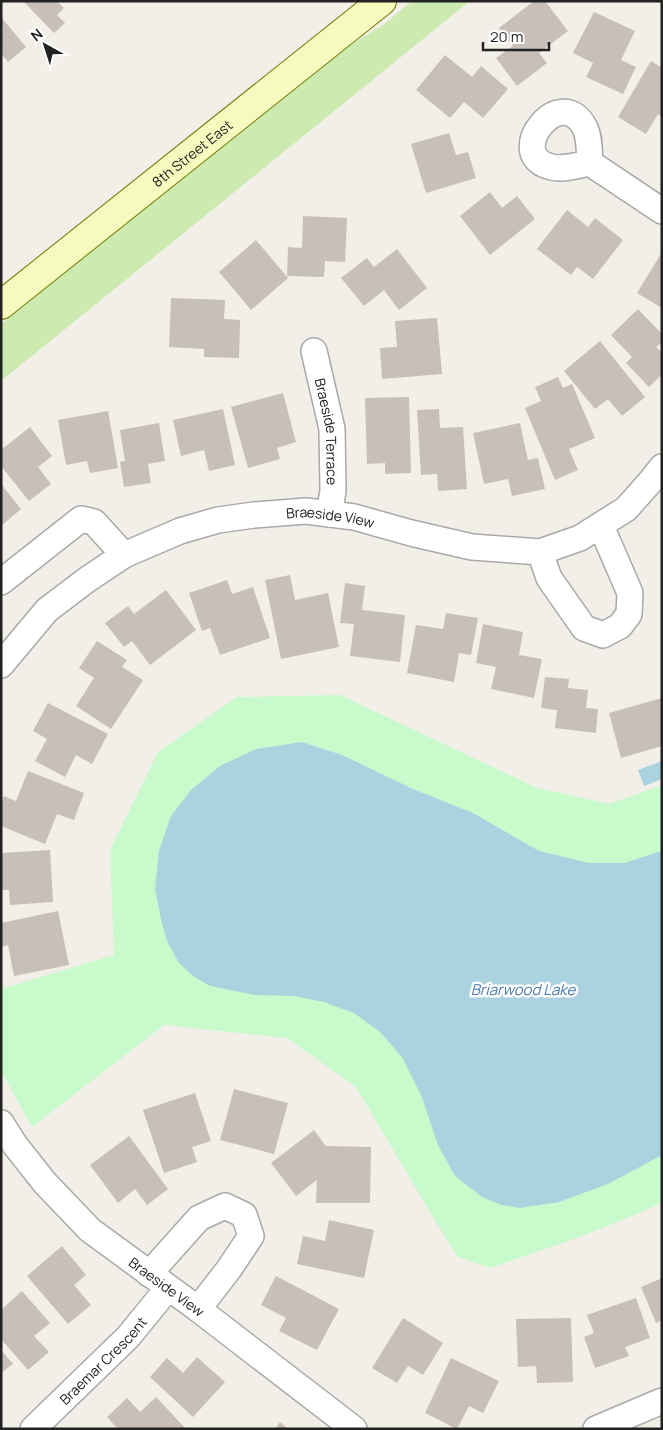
<svg xmlns="http://www.w3.org/2000/svg" width="663" height="1430" viewBox="0 0 663 1430" font-family="Manrope,sans-serif">
<rect width="100%" height="100%" fill="#f2efe9"/>
<path fill="#cdebb0" d="M412 1H470L1 381V324L316 66 383 25Z"/>
<path fill="#c8facc" d="M340 695 537 788 609 804 662 785V1202L644 1211 585 1235 490 1268 458 1257 434 1219 356 1087 287 1038 164 1025 32 1127 1 1071V989L114 955 110 850 158 752 237 697Z"/>
<path fill="#aad3df" d="M302 742 342 755 413 789 473 813 539 851 589 863H624L662 851V1155L608 1184 559 1202 520 1208 501 1205 482 1197 455 1176 438 1145 422 1097 402 1057 380 1032 354 1013 324 1002 294 996 255 995 210 986 193 976 179 963 168 943 162 924 155 889 159 851 171 816 191 790 220 766 256 749Z
M662 761V779L644 786 638 770Z"/>
<path fill="#c7bfb8" d="M23 1H57L64 8 57 15 65 23 54 33Z
M534 1H545L568 31 539 53 547 63 517 86 496 58 513 46 499 28Z
M594 12 635 31 621 60 636 67 623 94 586 77 593 63 573 53Z
M1 17 26 47 8 62 1 53Z
M445 55 472 77 481 66 508 89 483 118 464 102 450 118 416 90Z
M651 61 662 68V117L658 114 646 134 618 117Z
M449 133 456 155 468 152 476 178 426 193 411 144Z
M490 192 502 208 517 196 535 219 490 255 460 216Z
M567 210 588 227 595 218 623 240 593 279 577 267 571 275 537 249Z
M303 216 347 218 345 262 325 261 324 277 287 276 288 247 302 248Z
M256 240 288 278 251 310 219 272Z
M397 249 427 288 399 310 384 290 364 306 341 278 367 258 374 267Z
M662 252V308L637 293Z
M171 298 225 300 224 319 240 320 239 358 204 357V349L169 347Z
M638 309 662 334V342L656 347 662 353V374L649 387 626 363 632 357 611 335Z
M437 318 442 374 382 379 380 348 397 347 395 321Z
M600 341 645 397 622 416 608 399 595 409 564 371Z
M558 377 563 388 572 384 595 438 569 449 578 470 555 480 525 408 541 401 535 387Z
M283 393 296 442 277 448 280 459 248 468 231 407Z
M409 397 411 473 385 474V463L367 464 365 398Z
M223 409 235 465 209 471 204 450 181 456 173 420Z
M439 409 440 428 463 427 467 489 438 491 437 474 421 475 417 410Z
M108 411 118 468 90 473 87 461 66 465 58 420Z
M159 423 165 461 148 464 151 483 124 487 120 462 125 461 120 430Z
M520 423 528 460 538 458 545 489 512 496 508 479 484 484 473 433Z
M30 427 52 456 38 467 51 484 29 501 1 466V450Z
M1 484 21 509 1 526Z
M290 575 295 600 328 593 339 647 281 659 265 580Z
M227 580 232 594 253 587 270 638 220 655 210 628 202 631 189 593Z
M345 583 365 586 362 610 405 615 400 662 350 656 354 624 340 623Z
M166 590 196 630 150 665 132 641 124 647 105 623 128 606 134 614Z
M446 613 478 618 471 655 459 653 454 682 407 673 416 625 443 629Z
M483 624 523 632 519 655 542 659 534 698 491 689 496 667 476 663Z
M97 641 127 660 122 667 143 680 111 729 76 706 94 678 79 668Z
M545 677 569 679 568 688 588 690 586 708 598 709 596 733 555 728 557 710 541 708Z
M662 698V746L621 758 609 713Z
M48 703 108 734 92 764 76 755 65 777 35 761 47 739 33 731Z
M28 771 84 793 74 820 57 814 45 844 1 826V804L4 796 16 801Z
M50 850 53 902 10 905 9 890H1V853Z
M58 911 69 965 14 976 8 945 1 947V923Z
M234 1089 288 1103 274 1154 220 1140Z
M195 1093 211 1141 192 1147 197 1162 164 1173 143 1110Z
M314 1130 326 1146 371 1147 370 1203H316L317 1180 296 1196 271 1163Z
M129 1136 168 1189 147 1205 135 1189 118 1203 90 1165Z
M329 1220 374 1230 364 1278 297 1264 303 1236 325 1241Z
M62 1246 86 1275 74 1285 91 1305 68 1324 27 1276Z
M276 1276 339 1309 317 1350 279 1331 286 1318 261 1305Z
M662 1278V1320L656 1323 641 1287Z
M22 1291 50 1323 34 1336 49 1352 28 1370 1 1339V1310Z
M636 1298 650 1338 625 1347 629 1356 595 1368 584 1337 594 1333 587 1315Z
M403 1318 443 1343 423 1375 408 1366 397 1383 372 1368Z
M571 1318 573 1382 537 1383 536 1366 518 1367 516 1319Z
M1 1350 13 1364 1 1373Z
M197 1357 225 1382 193 1417 150 1377 167 1358 183 1373Z
M451 1358 499 1381 483 1413 469 1406 457 1429 425 1413Z
M156 1397 186 1429H118L107 1417 127 1398 140 1412Z
M280 1422 288 1429H275Z"/>
<g fill="none" stroke-linecap="round" stroke-linejoin="round">
<g stroke="#a9a9a9" stroke-width="28">
<g id="minor">
<path d="M590 163C589 152 590 138 585 128 561 81 505 153 548 166 561 171 577 165 590 163L662 211"/>
<path id="s1" d="M314 351 332 429 333 491 329 514"/>
<path d="M540 552 549 578 584 628 603 635 620 626 629 614 630 593 601 526"/>
<path d="M1 582 81 519 94 522 124 555"/>
<path id="s2" d="M1 665 47 610 88 579 124 555 180 531 218 520 254 515 306 511 354 517 411 533 472 547 540 552 580 538 626 509 650 482 662 467"/>
<path id="s3" d="M1 1123 15 1145 45 1183 90 1230 198 1309 354 1429"/>
<path d="M149 1274 199 1218 225 1206 244 1215 251 1236 229 1269 198 1309"/>
<path id="s4" d="M33 1429 128 1337 168 1288"/>
<path d="M596 1429 662 1401"/>
</g>
</g>
<g stroke="#707d05" stroke-width="30">
<g id="secondary">
<path id="s5" d="M1 305 382 1"/>
</g>
</g>
<use href="#minor" stroke="#fff" stroke-width="25"/>
<use href="#secondary" stroke="#f7fabf" stroke-width="28"/>
</g>
<g text-anchor="middle" dominant-baseline="central" stroke-width="5" stroke-linejoin="round" paint-order="stroke">
<g font-size="14" fill="#222" stroke="#fff">
<text stroke="none"><textPath href="#s5" startOffset="244">8th Street East</textPath></text>
<text stroke="none"><textPath href="#s1" startOffset="82">Braeside Terrace</textPath></text>
<text stroke="none"><textPath href="#s2" startOffset="380">Braeside View</textPath></text>
<text stroke="none"><textPath href="#s3" startOffset="235">Braeside View</textPath></text>
<text stroke="none"><textPath href="#s4" startOffset="98">Braemar Crescent</textPath></text>
</g>
<g font-size="15" font-style="italic" fill="#4a7aab" stroke="#fff">
<text x="523" y="989">Briarwood Lake</text>
</g>
</g>
<rect width="663" height="1430" fill="none" stroke="#222222" stroke-width="5"/>
<g transform="translate(45 45) rotate(321)" stroke="#ffffff" stroke-width="4" paint-order="stroke">
<path d="M0-4L9 19L0 12L-9 19Z" fill="#222222"/>
<text y="-8" font-size="14" font-weight="bold" text-anchor="middle" fill="#222222">N</text>
</g>
<path d="M483 42v8h66v-8" fill="none" stroke="#222222" stroke-width="2.5"/>
<text x="490" y="42" font-size="15" fill="#222222" stroke="#ffffff" stroke-width="4" paint-order="stroke">20 m</text>
</svg>
